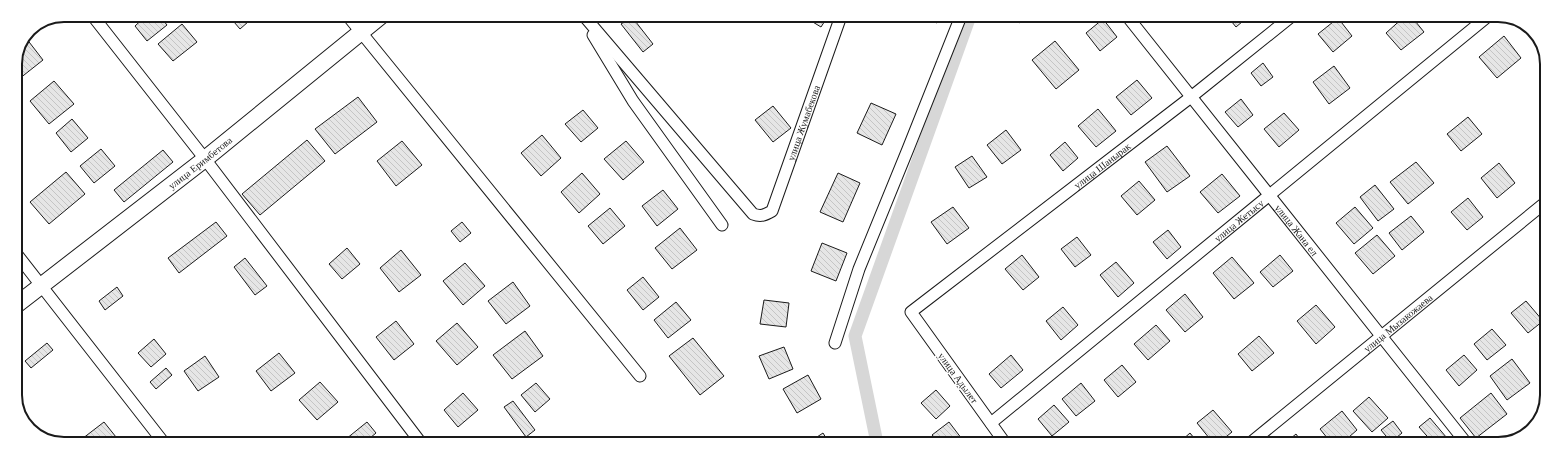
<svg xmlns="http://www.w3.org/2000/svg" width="1562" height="459" viewBox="0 0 1562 459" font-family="Georgia,serif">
<defs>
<pattern id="building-back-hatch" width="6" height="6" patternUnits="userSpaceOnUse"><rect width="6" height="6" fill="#e6e6e6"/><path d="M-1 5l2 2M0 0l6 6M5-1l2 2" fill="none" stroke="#c5c5c5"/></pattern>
</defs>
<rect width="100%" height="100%" fill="#fff"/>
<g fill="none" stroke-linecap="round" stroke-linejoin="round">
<path stroke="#d7d7d7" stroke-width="13" d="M877 443 855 336 970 16"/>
</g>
<path fill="url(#building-back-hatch)" stroke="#1a1a1a" d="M147 15H159L167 25 147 41 135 26Z
M228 15H256L240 29Z
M803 16H828L821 27Z
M924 16H941L937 23Z
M1013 16H1028L1019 23Z
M1227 16H1249L1236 27Z
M1405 16H1411L1424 32 1401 50 1386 33Z
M632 17 653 44 643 52 621 24Z
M1338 18 1352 36 1333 52 1318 34Z
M1103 19 1117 37 1100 51 1086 33Z
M182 24 197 42 173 61 158 44Z
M1504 36 1521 58 1497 78 1479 57Z
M26 38 43 60 19 79 15 74V63Z
M1055 41 1079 70 1056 89 1032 60Z
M1263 63 1273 77 1261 86 1251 73Z
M1334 66 1350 88 1329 104 1313 82Z
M1137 80 1152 98 1131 115 1116 97Z
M54 81 74 104 49 124 30 101Z
M358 97 377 122 335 154 315 129Z
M1241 99 1253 115 1238 127 1225 112Z
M871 103 896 114 882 145 857 133Z
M773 106 791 128 773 142 755 120Z
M1098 109 1116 131 1096 147 1078 126Z
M583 110 598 128 581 142 565 124Z
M1284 113 1299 130 1279 147 1264 129Z
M1468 117 1482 134 1461 151 1447 134Z
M72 119 88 138 71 152 56 133Z
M1006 130 1021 150 1002 164 987 145Z
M542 135 561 158 541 176 521 153Z
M307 140 325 161 260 215 242 194Z
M402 141 422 165 396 186 377 161Z
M626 141 644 162 623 180 604 159Z
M1065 142 1078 158 1063 171 1050 155Z
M1167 146 1190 176 1167 192 1145 162Z
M101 149 115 166 94 183 80 166Z
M163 150 173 162 124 202 114 190Z
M972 156 987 177 969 188 955 167Z
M1416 162 1434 183 1408 204 1390 182Z
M1499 163 1515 183 1497 198 1481 178Z
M66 172 85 194 49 224 30 202Z
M582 173 600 194 579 213 561 192Z
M838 173 860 183 843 222 820 212Z
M1222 174 1240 196 1218 213 1200 192Z
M1139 181 1155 200 1137 215 1121 196Z
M1375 185 1394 209 1378 221 1360 197Z
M663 190 678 209 657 226 642 206Z
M1468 198 1483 217 1467 230 1451 212Z
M953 207 969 228 947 244 931 222Z
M1355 207 1373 228 1354 244 1336 223Z
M610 208 625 226 603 244 588 226Z
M1411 216 1424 232 1402 250 1389 233Z
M216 222 227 236 179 273 168 258Z
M462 222 471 233 460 242 451 231Z
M680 228 697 250 672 269 655 248Z
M1168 230 1181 247 1167 259 1153 242Z
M1377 235 1395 256 1373 274 1355 253Z
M1077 237 1091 255 1075 267 1061 249Z
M822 243 847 253 836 281 811 271Z
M347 248 360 264 342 279 329 264Z
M401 250 421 275 399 292 380 268Z
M1022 255 1039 277 1023 290 1005 269Z
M1280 255 1293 271 1273 287 1260 272Z
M1232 257 1254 283 1234 299 1213 273Z
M245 258 267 286 255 295 234 267Z
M1116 262 1134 283 1118 297 1100 275Z
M465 263 485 286 463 305 443 281Z
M643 277 659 297 643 310 627 290Z
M513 282 530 306 506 324 488 301Z
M117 287 123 296 105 310 99 301Z
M1185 294 1203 317 1185 332 1166 310Z
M764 300 789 303 786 327 760 324Z
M1526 301 1543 321 1528 333 1511 313Z
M676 302 691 320 668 338 654 320Z
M1316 305 1335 327 1316 344 1297 321Z
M1063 307 1078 325 1061 340 1046 321Z
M396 321 414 344 394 360 376 337Z
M457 323 478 347 457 365 436 341Z
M1156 325 1170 341 1148 360 1134 344Z
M1492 329 1506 345 1487 360 1474 344Z
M525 331 543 356 512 379 493 355Z
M1259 336 1274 353 1252 371 1238 354Z
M693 338 724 376 700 395 669 356Z
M154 339 166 354 151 367 138 353Z
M47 343 53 350 31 368 25 361Z
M784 347 793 369 769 379 759 356Z
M279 353 295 373 271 391 256 371Z
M1011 355 1023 370 1001 388 989 374Z
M1464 355 1477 370 1459 386 1446 370Z
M205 356 219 377 198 391 184 371Z
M1512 359 1530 383 1507 400 1490 376Z
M1122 365 1136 382 1118 397 1104 380Z
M166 368 172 375 156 389 150 382Z
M808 375 821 399 797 413 783 389Z
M320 382 338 402 317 420 299 400Z
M536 383 550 399 535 412 521 395Z
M1081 383 1095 401 1076 416 1062 399Z
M936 390 950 406 936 419 921 403Z
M463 393 478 410 458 427 444 410Z
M1491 393 1507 414 1476 438 1460 418Z
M1369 397 1388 418 1372 432 1353 411Z
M513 401 535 430 526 437 504 407Z
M1054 405 1069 422 1052 436 1038 419Z
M1213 410 1232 432 1217 444H1214L1197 423Z
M1342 411 1357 430 1341 444H1332L1320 429Z
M1430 418 1452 444H1434L1419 427Z
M1393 421 1402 433 1391 442 1381 430Z
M104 422 120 442H78Z
M367 422 376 433 364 443H349L346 439Z
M949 422 965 443H939L932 435Z
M823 433 829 443H808Z
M1190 433 1199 444H1183L1181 441Z
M1296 434 1303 444H1284Z"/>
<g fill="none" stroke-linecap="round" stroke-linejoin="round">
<g stroke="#1a1a1a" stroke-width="13">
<g id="street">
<path d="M92 15 205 159 421 443"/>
<path d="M347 15 640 376"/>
<path id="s1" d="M584 16 753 214C761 217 765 215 772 211L841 16"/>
<path id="s2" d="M1127 16 1467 444"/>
<path d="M593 35 633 101 722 225"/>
<path d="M15 252 164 443"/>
<path d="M835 343 859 269 908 149 961 16"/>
<path id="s3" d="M991 423 1487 17"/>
<path id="s4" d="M1005 443 911 312 1191 97 1292 16"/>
<path id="s5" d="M1249 444 1546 202"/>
</g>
</g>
<g stroke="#1a1a1a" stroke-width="18">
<g id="secondary">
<path id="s6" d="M15 306 205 159 382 15"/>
</g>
</g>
<use href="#street" stroke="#fff" stroke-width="11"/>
<use href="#secondary" stroke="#fff" stroke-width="16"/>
</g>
<g text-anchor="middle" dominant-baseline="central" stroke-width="3" stroke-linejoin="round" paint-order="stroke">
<g font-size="10" fill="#1a1a1a" stroke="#fff">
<text stroke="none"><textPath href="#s1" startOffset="374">улица Жумабекова</textPath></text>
<text stroke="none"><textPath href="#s6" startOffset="234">улица Еримбетова</textPath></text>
<text stroke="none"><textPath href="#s4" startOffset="402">улица Шанырак</textPath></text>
<text stroke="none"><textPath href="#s3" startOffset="320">улица Жетысу</textPath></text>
<text stroke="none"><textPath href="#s2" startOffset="273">улица Жана ел</textPath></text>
<text stroke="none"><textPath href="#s5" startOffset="192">улица Мызакожаева</textPath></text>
<text transform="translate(958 378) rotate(54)">улица Адылет</text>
</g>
</g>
<path d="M0 0H1562V459H0ZM64 22H1498A42 42 0 0 1 1540 64V395A42 42 0 0 1 1498 437H64A42 42 0 0 1 22 395V64A42 42 0 0 1 64 22Z" fill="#fff" fill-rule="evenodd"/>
<path fill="none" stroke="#1a1a1a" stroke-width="2" d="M64 22H1498A42 42 0 0 1 1540 64V395A42 42 0 0 1 1498 437H64A42 42 0 0 1 22 395V64A42 42 0 0 1 64 22Z"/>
</svg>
